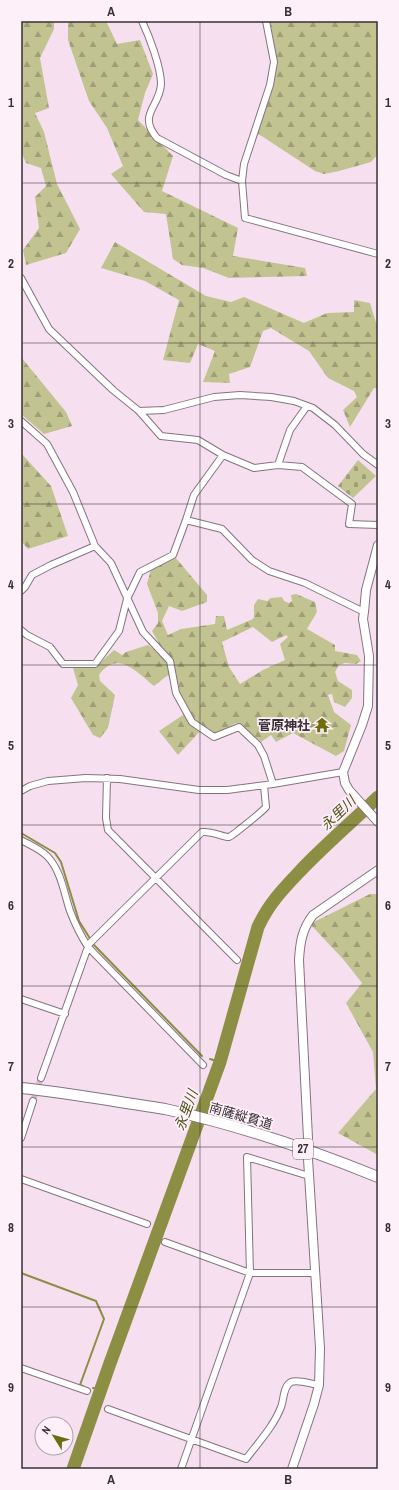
<svg xmlns="http://www.w3.org/2000/svg" width="399" height="1490" viewBox="0 0 399 1490" font-family="'Archivo Narrow','Noto Sans JP',sans-serif">
<defs>
<pattern id="forest-firs" width="22" height="20" patternUnits="userSpaceOnUse"><rect width="22" height="20" fill="#c1c391"/><path d="M5 1l3.5 6h-7zM16 11l3.5 6h-7z" fill="#9e9f77"/></pattern>
<pattern id="cemetery-stones" width="16" height="16" patternUnits="userSpaceOnUse"><rect width="16" height="16" fill="#c1c391"/><path d="M2 7V4a2 2 0 0 1 4 0v3zM10 15v-3a2 2 0 0 1 4 0v3z" fill="#9e9f77"/></pattern>
</defs>
<rect width="100%" height="100%" fill="#f6e0ef"/>
<path fill="url(#forest-firs)" fill-rule="evenodd" d="M21 21H54V29L40 58 49 108 35 113 44 132 57 184 80 229 66 253 26 265 23 250 39 228 35 197 46 186 41 168 26 163 21 151Z
M68 21H106L117 44 140 40 153 74 145 93 138 120 173 156 162 191 238 228 233 256 305 268 307 276 229 278 203 268 182 265 173 259 166 214 144 212 111 174 123 166 107 128 89 101 68 40Z
M270 21H378V154L371 162 339 171 324 174 315 171 257 133 275 73 277 61Z
M115 242 206 296 231 302 244 297 304 323 327 313 354 312V300L370 303 378 329V389L374 388 350 427 343 410 357 397 354 391 328 378 309 351 271 328 263 331 250 367 229 374 230 383 203 382 215 351 198 344 190 363 163 360 179 300 145 281 101 268Z
M21 357 66 412 72 426 44 434 21 414Z
M21 453 51 486 68 536 28 549 21 541Z
M175 557 207 595V602L182 611 169 606 162 621 168 635 181 629 215 624 216 616H224L227 630 253 619 254 617V605L258 599 267 601 271 598 282 597 284 601 289 603 292 601 291 595 296 594 315 602 317 612 307 629 335 645V651L357 655 361 661 356 664 345 663 339 665 335 672 338 681 352 690V698L345 707 334 702 332 694 328 695 334 712 351 725 344 751 336 756 293 733 276 742 271 735 261 742 248 730 236 723 214 734 204 727 178 755 159 731 183 715 178 693 179 685 168 675 154 686C137 672 117 649 99 675L100 681 115 695 108 728 100 738 93 735 71 698 78 685 73 668 101 662 114 650 122 655 126 652 148 645 158 652 162 649 152 631 158 623V613L147 584 151 569ZM253 627 272 642 286 635 288 637 280 644 285 660 263 670 240 684 229 667 222 642Z
M370 894H378V1155L338 1133 376 1089 373 1052 346 1003 362 983 343 959 310 924Z"/>
<path fill="url(#cemetery-stones)" d="M358 460 376 476 353 498 338 486Z"/>
<g fill="none" stroke-linecap="round" stroke-linejoin="round">
<path stroke="#8c8e44" stroke-width="2" d="M21 833 55 853 61 862 79 921 94 945 202 1056
M210 1059 220 1062
M21 1273 96 1301 104 1319 80 1385 83 1386
M93 1388 100 1390"/>
<path stroke="#8c8e44" stroke-width="13" d="M73 1469 109 1366 220 1062 258 927C269 903 284 888 302 869 326 844 353 821 378 797"/>
<path stroke="#d0bdca" stroke-width="6" stroke-dasharray="6 3" stroke-linecap="butt" d="M33 1101 41 1078"/>
<g stroke="#867380" stroke-width="8">
<path id="minor" d="M142 21C149 36 161 67 161 84 160 107 137 114 157 138L226 175 242 181
M266 21 274 62 270 85 244 164 242 181 245 218 378 254
M21 278 49 329 113 390 139 411 161 436 198 440 223 455 254 468 278 465 302 467 352 504 349 524 378 525
M139 411 164 410 214 397 240 395 271 397 294 401 313 408 335 425 363 454 378 465
M21 421 47 444 73 492 95 546 111 563 143 632 170 661 176 693 192 722 214 737 239 727 258 745 264 756 273 784
M278 465 290 430 307 406
M186 520 222 529 252 560 269 571 305 583 364 612
M21 591 25 587 32 575 51 565 95 546
M21 630 27 635 50 647 63 664H95L119 631 127 599 140 572 173 555 186 520 194 495 223 455
M107 778 106 818 108 830 237 960
M21 791 30 786 48 781 86 778 120 779 199 790H227L273 784 343 772
M21 840C30 845 40 849 47 856 61 870 64 893 70 911 75 924 81 936 88 947L203 1065
M21 999 65 1014
M41 1078 89 944 202 832C213 831 222 837 229 837 232 836 263 811 266 807L264 786
M21 1138 33 1101
M21 1179 147 1224
M165 1242 250 1273H315
M21 1368 87 1391
M108 1409 246 1459C258 1443 274 1426 281 1407 284 1400 283 1386 291 1382 298 1379 311 1384 319 1385
M181 1469 250 1273 247 1157 309 1176"/>
</g>
<g stroke="#867380" stroke-width="10">
<path id="tertiary" d="M378 545 366 590 364 612 363 619 369 656 368 706 362 725 343 772 345 783 349 790 378 822
M308 1138 299 960C300 943 302 929 313 915L378 870
M292 1469 314 1404 319 1385 320 1348 308 1159"/>
</g>
<g stroke="#867380" stroke-width="12">
<path id="primary" d="M21 1088C52 1091 83 1096 114 1101 131 1104 148 1106 165 1109 238 1125 309 1149 378 1177"/>
</g>
<use href="#minor" stroke="#fff" stroke-width="6"/>
<use href="#tertiary" stroke="#fff" stroke-width="8"/>
<use href="#primary" stroke="#fff" stroke-width="10"/>
</g>
<path fill="none" stroke="#383035" stroke-width="1" stroke-opacity="0.55" d="M200 21V1469M21 183H378M21 343H378M21 504H378M21 665H378M21 825H378M21 986H378M21 1147H378M21 1307H378"/>
<defs>
<g id="temple-bare" transform="scale(1.2)"><path d="M0-6L5-2H3V0L6.5 2.5H4V6H1.5V3h-3V6H-4V2.5H-6.5L-3 0V-2H-5Z" fill="#6d6d0e" stroke="#fdf0f9" stroke-width="2.5" paint-order="stroke"/></g>
</defs>
<g fill-rule="evenodd">
<use href="#temple-bare" x="322" y="725"/>
</g>
<g text-anchor="middle" dominant-baseline="central" stroke-width="3.5" stroke-linejoin="round" paint-order="stroke">
<rect fill="#fdf0f9" stroke="#736a70" stroke-width="1" x="293" y="1139" width="20" height="20" rx="3"/>
<g font-size="12" font-weight="bold" fill="#383035">
<text x="303" y="1149">27</text>
</g>
<g font-size="13" font-weight="bold" fill="#383035" stroke="#fdf0f9" text-anchor="end">
<text x="310" y="725">菅原神社</text>
</g>
<g font-size="13" fill="#383035" stroke="#fdf0f9">
<text transform="translate(241 1116) rotate(16)">南薩縦貫道</text>
</g>
<g font-size="14" font-style="italic" fill="#51521a" stroke="#fdf0f9">
<text transform="translate(338 813) rotate(-44)">永里川</text>
<text transform="translate(186 1110) rotate(-70)">永里川</text>
</g>
</g>
<rect width="399" height="1490" fill="none" stroke="#fdf0f9" stroke-width="44"/>
<g transform="translate(54 1436) rotate(307)"><circle r="19" fill="#fdf0f9" stroke="#aea3ab"/>
<path d="M0-3L7 15L0 10L-7 15Z" fill="#6d6d0e"/>
<text y="-6" font-size="11" font-weight="bold" text-anchor="middle" fill="#383035">N</text>
</g>
<rect x="22" y="22" width="355" height="1446" fill="none" stroke="#383035" stroke-width="1.5"/>
<g font-size="13" text-anchor="middle" font-weight="bold" fill="#383035">
<text x="111" y="16">A</text>
<text x="288" y="16">B</text>
<text x="11" y="107">1</text>
<text x="388" y="107">1</text>
<text x="11" y="268">2</text>
<text x="388" y="268">2</text>
<text x="11" y="428">3</text>
<text x="388" y="428">3</text>
<text x="11" y="589">4</text>
<text x="388" y="589">4</text>
<text x="11" y="750">5</text>
<text x="388" y="750">5</text>
<text x="11" y="910">6</text>
<text x="388" y="910">6</text>
<text x="11" y="1071">7</text>
<text x="388" y="1071">7</text>
<text x="11" y="1232">8</text>
<text x="388" y="1232">8</text>
<text x="11" y="1392">9</text>
<text x="388" y="1392">9</text>
<text x="111" y="1484">A</text>
<text x="288" y="1484">B</text>
</g>
</svg>
